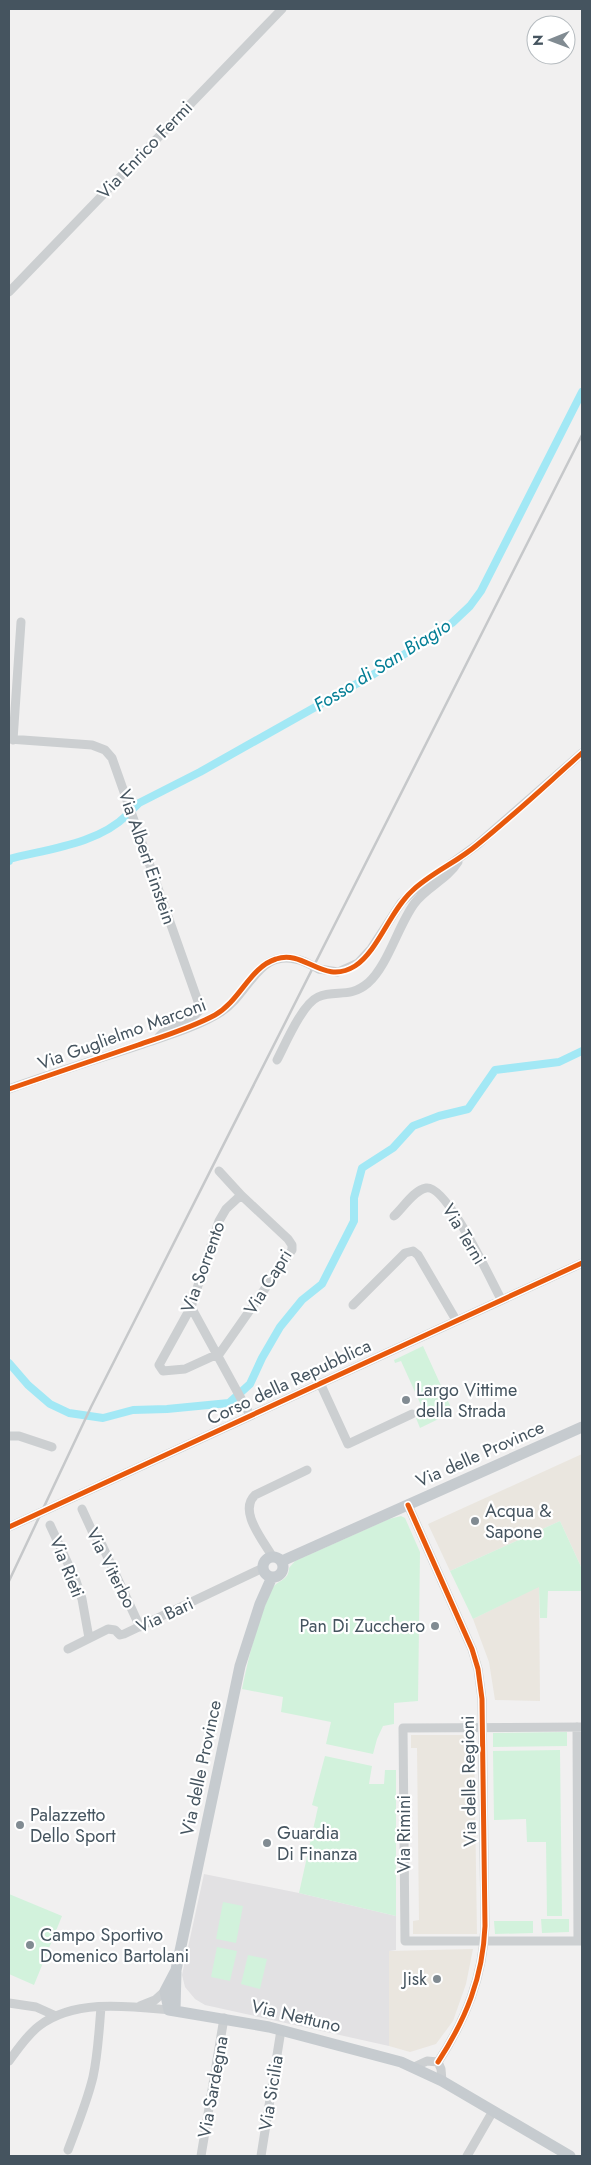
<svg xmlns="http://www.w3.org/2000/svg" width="591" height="2165" viewBox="0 0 591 2165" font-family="Jost,sans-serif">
<rect width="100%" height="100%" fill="#f1f0f0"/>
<path fill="#eae6df" d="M582 1454V1569L560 1521 450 1571 428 1524Z
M539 1586 540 1701 495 1700 489 1662 473 1619Z
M411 1735H474L477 1934H413V1921L419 1920 417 1748H411Z
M473 1949 466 1984 453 2021 436 2044 410 2052 389 2046V1951Z"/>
<path fill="#e2e1e3" d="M204 1874 299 1893 396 1916V1950L389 1951V2046L205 2005 195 1999 185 1987 182 1975Z"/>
<path fill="#d2f2dc" d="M423 1346 453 1412 420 1428 416 1418 425 1414 401 1361 395 1363 394 1360Z
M401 1516 405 1518 420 1552 418 1701 394 1703V1724L383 1726 377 1739 373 1754 326 1744 331 1722 281 1712 283 1697 242 1689C249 1654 257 1623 271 1591 275 1580 289 1582 289 1568L295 1561 389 1519Z
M560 1521 582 1569V1591H548L547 1618H540L539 1587 473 1619 450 1571Z
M567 1732V1746L493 1747V1733Z
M560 1750 562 1916H547L546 1842H527L526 1819 494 1820 493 1751Z
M325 1756 372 1766 369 1784H384L385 1770H396V1916L299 1893 318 1807 312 1805Z
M9 1894 62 1916 34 1985 9 1974Z
M223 1902 243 1906 236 1943 216 1939Z
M541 1919H569V1932L542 1933Z
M494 1921H533V1933L495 1934Z
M217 1947 237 1951 230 1981 211 1977Z
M248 1955 267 1959 260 1989 241 1984Z"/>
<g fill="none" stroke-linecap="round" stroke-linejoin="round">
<path stroke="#a2e8f5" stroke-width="8" d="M133 809 139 803 200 772 374 674 452 623 470 606 481 591 582 392
M9 861V859C48 849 98 844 127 815
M9 1363 28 1385 50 1404 69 1413 103 1418 133 1410 167 1409 229 1403 250 1384 262 1358 280 1327 302 1300 322 1284 354 1221V1198L362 1168 393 1148 413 1126 439 1116 468 1109 495 1070 559 1062 582 1051"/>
<path stroke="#cccfd1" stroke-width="9" d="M9 292 282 9
M9 739 92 745 105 750 112 758 200 1007C200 1019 169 1023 158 1038
M13 740 21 622
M319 969 338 972 358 963 371 949 401 903 413 891 477 845 582 753
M277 1060C285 1045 302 1004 318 997 336 989 349 999 368 983 388 965 398 926 414 904 426 887 447 880 458 862
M9 1089C53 1073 98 1059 143 1044 169 1035 197 1027 221 1012 252 992 258 944 305 962
M219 1171 241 1195 288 1239 292 1245V1250L220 1353 185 1369 163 1371 159 1365 191 1307 219 1221 226 1209 241 1195
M394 1216C403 1208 414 1190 426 1188 447 1184 491 1281 501 1299
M353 1305 405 1253 413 1251 418 1255 456 1320
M191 1307 250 1415
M320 1383 348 1444 412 1414
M9 1436H19L52 1447
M408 1505 472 1649 478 1669 482 1699 485 1926C483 1977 466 2019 438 2062
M82 1509 93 1533 102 1545 140 1627
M50 1525 76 1581 82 1599 89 1638
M9 1527 582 1263
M272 1556C263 1540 238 1511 255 1495L307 1470
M68 1649 108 1629 115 1630 120 1635 124 1634 263 1568
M577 1727 578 1941
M582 1727 403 1728 405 1941H582
M9 2003 36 2007 56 2016
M140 2006 155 2000 165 1991
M9 2061C18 2049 27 2035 39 2026 74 1999 128 2006 169 2010
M414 2067 427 2061 438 2062 441 2069 442 2081
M68 2150C77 2126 87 2102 93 2077 98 2054 99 2031 101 2007
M201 2156 224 2018
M261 2156 281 2030
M467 2156 493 2111"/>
<path stroke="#c6cbcf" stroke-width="11" d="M263 1567a10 10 0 1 1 20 0a10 10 0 1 1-20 0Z
M282 1561 582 1427
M272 1577 260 1604 240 1666 176 1970 165 1991 169 2010 269 2027 401 2062 442 2081 570 2156
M175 2010 176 1972"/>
<path stroke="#c6c8ca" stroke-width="2.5" d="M9 1581 91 1407 582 435"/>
<path stroke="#cccfd1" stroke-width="9" d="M305 962 319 969"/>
<g stroke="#fff" stroke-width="8">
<path id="cycleway" d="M9 1089C52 1074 95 1060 138 1045 164 1036 191 1028 215 1015 240 1001 250 967 276 959 305 949 323 986 355 966 378 951 390 911 412 891 431 873 457 862 477 845 513 816 547 784 582 753
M408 1505 472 1649 478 1669 482 1699 485 1926C483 1977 466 2019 438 2062
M9 1527 582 1263"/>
</g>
<use href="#cycleway" stroke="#e8590c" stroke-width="5"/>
</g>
<g fill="#818b92" stroke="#fff" stroke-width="2">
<circle cx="406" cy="1400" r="5"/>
<circle cx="475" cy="1521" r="5"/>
<circle cx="435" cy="1626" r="5"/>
<circle cx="20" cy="1825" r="5"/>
<circle cx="267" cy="1843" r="5"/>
<circle cx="30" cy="1945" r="5"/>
<circle cx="437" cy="1979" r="5"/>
</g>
<g text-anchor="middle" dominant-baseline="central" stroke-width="4.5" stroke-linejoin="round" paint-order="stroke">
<g font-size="18" fill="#45545f" stroke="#fff">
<text transform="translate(145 150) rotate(-46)">Via Enrico Fermi</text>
<text transform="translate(147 857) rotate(71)">Via Albert Einstein</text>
<text transform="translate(122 1034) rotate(-20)">Via Guglielmo Marconi</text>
<text transform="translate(464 1234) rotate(59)">Via Terni</text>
<text transform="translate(203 1267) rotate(-70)">Via Sorrento</text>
<text transform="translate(268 1282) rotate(-58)">Via Capri</text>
<text transform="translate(289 1382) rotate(-25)">Corso della Repubblica</text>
<text transform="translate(480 1454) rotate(-24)">Via delle Province</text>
<text transform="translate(67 1567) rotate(68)">Via Rieti</text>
<text transform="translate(111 1568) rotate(63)">Via Viterbo</text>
<text transform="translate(165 1615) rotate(-25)">Via Bari</text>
<text transform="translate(201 1768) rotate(-78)">Via delle Province</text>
<text transform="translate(469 1781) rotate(-91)">Via delle Regioni</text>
<text transform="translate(404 1834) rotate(-90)">Via Rimini</text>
<text transform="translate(296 2016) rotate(13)">Via Nettuno</text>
<text transform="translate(213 2087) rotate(-80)">Via Sardegna</text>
<text transform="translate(271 2093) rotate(-81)">Via Sicilia</text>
</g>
<g font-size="18" fill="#45545f" stroke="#fff" text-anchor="start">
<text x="416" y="1390">Largo Vittime<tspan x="416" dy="21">della Strada</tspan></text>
<text x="485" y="1511">Acqua &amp;<tspan x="485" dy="21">Sapone</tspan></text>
<text x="425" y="1626" text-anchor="end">Pan Di Zucchero</text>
<text x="30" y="1815">Palazzetto<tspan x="30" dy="21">Dello Sport</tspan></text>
<text x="277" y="1833">Guardia<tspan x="277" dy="21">Di Finanza</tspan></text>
<text x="40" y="1935">Campo Sportivo<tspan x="40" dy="21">Domenico Bartolani</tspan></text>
<text x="427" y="1979" text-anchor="end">Jisk</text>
</g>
<g font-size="19" font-style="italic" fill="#037e95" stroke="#fff">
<text transform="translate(382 665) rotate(-32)">Fosso di San Biagio</text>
</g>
</g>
<rect width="591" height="2165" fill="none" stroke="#45545f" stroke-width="20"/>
<g transform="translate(551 40) rotate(269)"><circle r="24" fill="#ffffff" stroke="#b5bbbf"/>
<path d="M0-4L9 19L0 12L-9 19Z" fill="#818b92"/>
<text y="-8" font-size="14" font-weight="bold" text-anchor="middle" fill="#45545f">N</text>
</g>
</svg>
